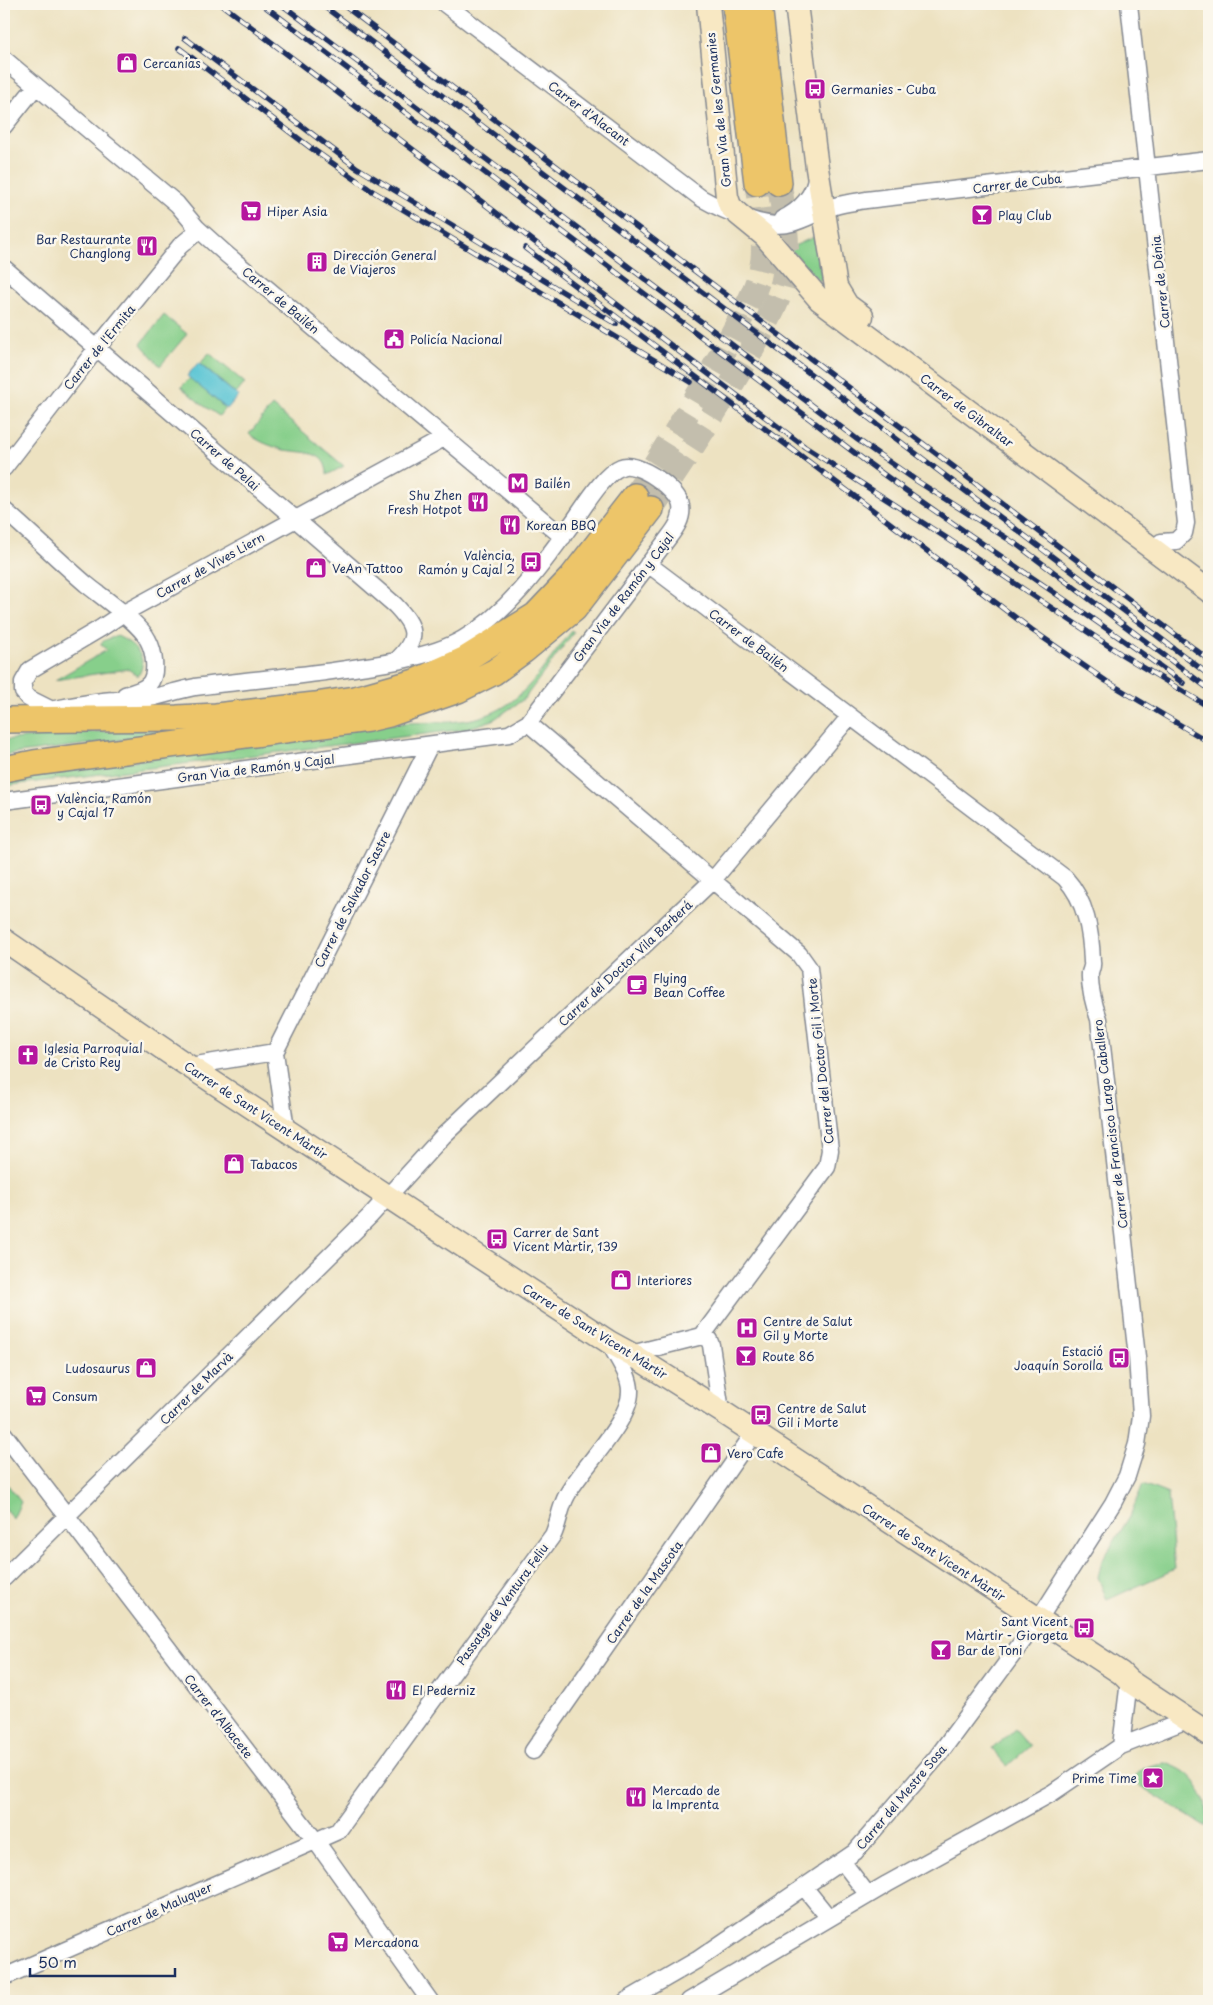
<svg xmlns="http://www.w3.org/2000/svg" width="1213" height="2005" viewBox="0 0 1213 2005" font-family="'Playpen Sans',sans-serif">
<rect width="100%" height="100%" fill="#fbf7ec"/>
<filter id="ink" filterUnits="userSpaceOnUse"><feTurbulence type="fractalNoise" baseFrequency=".02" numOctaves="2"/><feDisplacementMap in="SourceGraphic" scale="10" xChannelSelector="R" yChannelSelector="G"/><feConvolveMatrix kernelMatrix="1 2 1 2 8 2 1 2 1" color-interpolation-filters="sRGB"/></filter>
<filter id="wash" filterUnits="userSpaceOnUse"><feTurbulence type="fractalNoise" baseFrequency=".0096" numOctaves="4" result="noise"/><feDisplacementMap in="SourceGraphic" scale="20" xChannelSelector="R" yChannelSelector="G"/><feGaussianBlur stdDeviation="1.12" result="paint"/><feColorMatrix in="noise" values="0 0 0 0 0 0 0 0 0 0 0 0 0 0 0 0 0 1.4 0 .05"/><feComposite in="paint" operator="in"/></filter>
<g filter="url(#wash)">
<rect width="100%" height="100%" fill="#ede2c1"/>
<path fill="#87cf8b" stroke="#517f74" d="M814 237 822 279 819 281 791 250 792 247Z
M164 315 187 334 160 366 141 344Z
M209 353 245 383 236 394 200 364Z
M190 378 225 408 219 416 201 404 181 387Z
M272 406 344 466 327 475C327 450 303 453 285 450 273 447 259 442 249 434Z
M572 631 574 632 524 699 493 720 466 729 4 786V783L31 776C150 759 270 739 390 724 424 720 462 727 494 712 528 697 549 658 572 631Z
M117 636C134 643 150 658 138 676L128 669 55 680 107 650 100 644 105 640Z
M187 729 189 731 4 755V740L83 732Z
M4 1480 21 1502 13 1519 4 1507Z
M1143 1484 1168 1494 1175 1569 1107 1600 1098 1577 1102 1561 1130 1516Z
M1015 1729 1030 1746 1007 1766 992 1749Z
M1165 1763C1189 1770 1200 1783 1206 1807 1207 1815 1209 1820 1205 1826L1132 1781C1141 1767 1149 1765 1165 1763Z"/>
<path fill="#5ac5d4" stroke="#3a7a99" d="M198 363 238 396 227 409 187 376Z"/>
</g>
<g filter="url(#ink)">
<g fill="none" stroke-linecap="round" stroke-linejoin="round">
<path stroke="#c3bead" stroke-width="25" stroke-dasharray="25 12" stroke-linecap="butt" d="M635 496C670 441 705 387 735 329 746 308 760 284 763 259 765 234 760 208 757 183
M651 509C687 455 723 401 755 344 766 323 780 301 784 277 790 245 784 214 779 183"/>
<g stroke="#848890" stroke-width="19">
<path id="street" d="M445 4 701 198C724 211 767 231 792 223 807 219 821 210 835 206 845 203 856 202 866 200L1209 160
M1129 4 1186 523 1184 533 1176 541 1161 542
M4 59 177 204 197 228 226 254 563 537
M4 126 36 86
M782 219C800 211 815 195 817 174
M4 268 395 605C416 627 420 638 396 661
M4 468 97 348 180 246 192 236 197 228
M4 510C32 534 58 560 86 584 102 597 140 623 148 640 154 651 158 674 149 684 143 691 133 692 125 695
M52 710 28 698 23 692V682L30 670 101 628 122 614 444 438
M528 723 799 954 809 968 830 1150 827 1167 702 1336 631 1354
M4 801 509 734 528 723 669 537C676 528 683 518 681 506 679 489 636 460 621 467 603 474 583 509 571 525 541 566 508 613 463 639 427 660 366 666 325 672 282 678 238 681 195 687 179 690 165 695 150 698 138 700 127 699 115 700 94 701 71 706 50 710
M190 1066 275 1052
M286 1130 275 1052 430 745
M702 1336 709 1340 711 1345 721 1411
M4 1434 315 1840 430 2001
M4 1578 370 1216 443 1136 713 880 850 716
M1121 1746 1129 1681
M533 1751 754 1433
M842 1861 868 1895
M804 1887 829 1918
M4 1977 338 1831 553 1535C559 1522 560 1507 567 1495 581 1468 631 1421 630 1391 630 1374 616 1357 609 1342
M626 2001 697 1960 855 1852 937 1757 1039 1619 1113 1503 1127 1476 1137 1444 1141 1416 1137 1357 1099 1019C1094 1005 1089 989 1090 973 1091 969 1093 966 1092 962 1091 931 1086 901 1065 878L648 564
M689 2001 887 1884 1052 1793 1121 1746 1187 1720"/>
</g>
<g stroke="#848890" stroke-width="25">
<path id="secondary" d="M708 4 727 197 730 206 738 214 765 236 820 300 1209 591
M796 4 817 168 836 287 847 305 862 316
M4 940 178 1059 609 1342 631 1354 721 1411 1121 1673 1129 1681 1209 1734"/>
</g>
<g stroke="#848890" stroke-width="28">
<path id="primary" d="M735 4 757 183
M759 4 779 183
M4 720 177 718 216 716 315 705 355 699 415 682 464 660 536 615 572 577 635 496
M4 769 34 763 368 719 389 714 458 690 494 672 523 651 574 609 651 509"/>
</g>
<use href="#street" stroke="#fff" stroke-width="16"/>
<use href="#secondary" stroke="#f8e8c3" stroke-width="22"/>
<use href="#primary" stroke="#edc569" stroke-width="25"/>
<g stroke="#1b2f5e" stroke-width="5.5">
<path id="rail" d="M221 4 805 447 945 537 1121 654 1209 707
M262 4 868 463C971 539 1080 607 1183 683
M281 4 858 440 917 481 1019 546 1209 689
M321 4 1209 675
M342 4 1209 660
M185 38 356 167 616 324
M179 48 311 148 369 189 691 382
M525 248 1032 630 1106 681 1209 742"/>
</g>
<use href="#rail" stroke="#fbf7ec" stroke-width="4" stroke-dasharray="11" stroke-linecap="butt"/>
</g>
</g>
<defs>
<g id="shop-square" transform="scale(1.125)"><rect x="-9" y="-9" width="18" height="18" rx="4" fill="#b5179e" stroke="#fbf7ec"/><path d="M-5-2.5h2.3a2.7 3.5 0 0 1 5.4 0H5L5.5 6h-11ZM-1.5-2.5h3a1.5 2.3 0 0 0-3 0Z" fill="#fff"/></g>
<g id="bus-square" transform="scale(1.125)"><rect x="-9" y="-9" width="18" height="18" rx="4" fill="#b5179e" stroke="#fbf7ec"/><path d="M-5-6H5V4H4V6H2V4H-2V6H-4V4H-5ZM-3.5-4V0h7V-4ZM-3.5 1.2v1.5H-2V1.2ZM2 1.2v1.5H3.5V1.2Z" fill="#fff"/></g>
<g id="supermarket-square" transform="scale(1.125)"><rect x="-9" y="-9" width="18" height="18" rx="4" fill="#b5179e" stroke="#fbf7ec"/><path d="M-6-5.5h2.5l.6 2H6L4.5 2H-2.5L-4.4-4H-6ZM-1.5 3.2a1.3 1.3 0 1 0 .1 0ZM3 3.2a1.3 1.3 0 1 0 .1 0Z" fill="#fff"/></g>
<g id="bar-square" transform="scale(1.125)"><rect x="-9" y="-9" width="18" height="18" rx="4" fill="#b5179e" stroke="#fbf7ec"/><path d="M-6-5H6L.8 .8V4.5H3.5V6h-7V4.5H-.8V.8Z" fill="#fff"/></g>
<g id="restaurant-square" transform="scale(1.125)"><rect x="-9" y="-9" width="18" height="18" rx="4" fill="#b5179e" stroke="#fbf7ec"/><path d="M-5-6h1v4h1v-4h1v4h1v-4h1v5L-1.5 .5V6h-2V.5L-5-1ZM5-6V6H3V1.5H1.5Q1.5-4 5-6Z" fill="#fff"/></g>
<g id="building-square" transform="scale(1.125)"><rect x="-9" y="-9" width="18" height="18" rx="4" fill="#b5179e" stroke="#fbf7ec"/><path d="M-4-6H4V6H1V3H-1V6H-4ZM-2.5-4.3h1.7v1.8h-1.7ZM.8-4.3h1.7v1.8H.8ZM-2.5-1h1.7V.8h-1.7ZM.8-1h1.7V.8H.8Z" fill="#fff"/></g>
<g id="civic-square" transform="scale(1.125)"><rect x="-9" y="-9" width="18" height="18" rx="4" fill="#b5179e" stroke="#fbf7ec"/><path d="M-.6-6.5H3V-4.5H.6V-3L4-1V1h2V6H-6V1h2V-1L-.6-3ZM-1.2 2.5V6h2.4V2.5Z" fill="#fff"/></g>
<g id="metro-square" transform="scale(1.125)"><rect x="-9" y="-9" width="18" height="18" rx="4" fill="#b5179e" stroke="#fbf7ec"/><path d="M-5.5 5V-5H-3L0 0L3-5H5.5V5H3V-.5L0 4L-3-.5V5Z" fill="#fff"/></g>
<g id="cafe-square" transform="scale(1.125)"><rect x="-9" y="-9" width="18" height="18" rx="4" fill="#b5179e" stroke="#fbf7ec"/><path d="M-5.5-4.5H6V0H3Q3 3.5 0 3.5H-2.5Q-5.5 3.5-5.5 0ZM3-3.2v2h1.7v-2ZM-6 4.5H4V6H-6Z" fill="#fff"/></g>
<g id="church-square" transform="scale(1.125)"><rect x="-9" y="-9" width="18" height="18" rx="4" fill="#b5179e" stroke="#fbf7ec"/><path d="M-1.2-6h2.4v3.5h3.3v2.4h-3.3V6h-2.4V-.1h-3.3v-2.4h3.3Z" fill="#fff"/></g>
<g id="hospital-square" transform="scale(1.125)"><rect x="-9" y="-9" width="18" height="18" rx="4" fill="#b5179e" stroke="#fbf7ec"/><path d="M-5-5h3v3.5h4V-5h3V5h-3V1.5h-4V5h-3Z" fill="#fff"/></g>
<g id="sight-square" transform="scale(1.125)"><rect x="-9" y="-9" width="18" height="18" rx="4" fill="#b5179e" stroke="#fbf7ec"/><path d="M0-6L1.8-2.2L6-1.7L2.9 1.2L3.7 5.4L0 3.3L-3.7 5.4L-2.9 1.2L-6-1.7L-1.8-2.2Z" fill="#fff"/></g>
</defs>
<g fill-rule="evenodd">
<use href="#shop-square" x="127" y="63"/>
<use href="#bus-square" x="815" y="89"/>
<use href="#supermarket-square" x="251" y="211"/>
<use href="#bar-square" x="982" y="215"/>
<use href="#restaurant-square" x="147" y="246"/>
<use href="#building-square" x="317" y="262"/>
<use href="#civic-square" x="394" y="339"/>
<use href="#metro-square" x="518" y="483"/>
<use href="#restaurant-square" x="478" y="502"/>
<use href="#restaurant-square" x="510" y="525"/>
<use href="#bus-square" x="531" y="562"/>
<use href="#shop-square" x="316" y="568"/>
<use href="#bus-square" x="41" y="805"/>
<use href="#cafe-square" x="637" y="985"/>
<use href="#church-square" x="28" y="1055"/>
<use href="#shop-square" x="234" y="1164"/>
<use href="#bus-square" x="497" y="1239"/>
<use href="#shop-square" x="621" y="1280"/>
<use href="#hospital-square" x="747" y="1328"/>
<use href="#bar-square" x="746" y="1356"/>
<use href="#bus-square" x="1119" y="1358"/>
<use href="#shop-square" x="146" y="1368"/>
<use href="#supermarket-square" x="36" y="1396"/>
<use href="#bus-square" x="761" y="1415"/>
<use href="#shop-square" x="711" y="1453"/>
<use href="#bus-square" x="1084" y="1628"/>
<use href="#bar-square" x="941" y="1650"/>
<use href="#restaurant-square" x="396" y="1690"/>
<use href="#sight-square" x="1153" y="1778"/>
<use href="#restaurant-square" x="636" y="1797"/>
<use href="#supermarket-square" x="338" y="1942"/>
</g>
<g text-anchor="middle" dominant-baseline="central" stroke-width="5" stroke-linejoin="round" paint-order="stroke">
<g font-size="12" fill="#1b2f5e" stroke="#fbf7ec" text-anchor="start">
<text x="143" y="63">Cercanías</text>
<text x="831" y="89">Germanies - Cuba</text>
<text x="267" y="211">Hiper Asia</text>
<text x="998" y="215">Play Club</text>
<text x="131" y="239" text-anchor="end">Bar Restaurante<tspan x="131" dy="14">Changlong</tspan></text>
<text x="333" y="255">Dirección General<tspan x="333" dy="14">de Viajeros</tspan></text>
<text x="410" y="339">Policía Nacional</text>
<text x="534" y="483">Bailén</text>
<text x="462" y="495" text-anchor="end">Shu Zhen<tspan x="462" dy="14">Fresh Hotpot</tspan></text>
<text x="526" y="525">Korean BBQ</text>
<text x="515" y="555" text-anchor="end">València,<tspan x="515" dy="14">Ramón y Cajal 2</tspan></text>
<text x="332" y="568">VeAn Tattoo</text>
<text x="57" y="798">València, Ramón<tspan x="57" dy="14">y Cajal 17</tspan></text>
<text x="653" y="978">Flying<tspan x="653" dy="14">Bean Coffee</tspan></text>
<text x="44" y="1048">Iglesia Parroquial<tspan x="44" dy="14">de Cristo Rey</tspan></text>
<text x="250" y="1164">Tabacos</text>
<text x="513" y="1232">Carrer de Sant<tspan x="513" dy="14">Vicent Màrtir, 139</tspan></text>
<text x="637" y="1280">Interiores</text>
<text x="763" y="1321">Centre de Salut<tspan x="763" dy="14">Gil y Morte</tspan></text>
<text x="1103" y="1351" text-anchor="end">Estació<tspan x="1103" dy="14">Joaquín Sorolla</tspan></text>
<text x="762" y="1356">Route 86</text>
<text x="130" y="1368" text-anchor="end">Ludosaurus</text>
<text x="52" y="1396">Consum</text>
<text x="777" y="1408">Centre de Salut<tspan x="777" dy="14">Gil i Morte</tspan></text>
<text x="727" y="1453">Vero Cafe</text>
<text x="1068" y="1621" text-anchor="end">Sant Vicent<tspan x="1068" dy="14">Màrtir - Giorgeta</tspan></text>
<text x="957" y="1650">Bar de Toni</text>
<text x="412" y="1690">El Pederniz</text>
<text x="1137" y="1778" text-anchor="end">Prime Time</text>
<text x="652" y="1790">Mercado de<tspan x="652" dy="14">la Imprenta</tspan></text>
<text x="354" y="1942">Mercadona</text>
</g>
<g font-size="12" fill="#1b2f5e" stroke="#fbf7ec">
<text transform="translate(718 110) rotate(-96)">Gran Via de les Germanies</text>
<text transform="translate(589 113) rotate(37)">Carrer d'Alacant</text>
<text transform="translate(1017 183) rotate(-7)">Carrer de Cuba</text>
<text transform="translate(1160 282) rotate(-96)">Carrer de Dénia</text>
<text transform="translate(281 300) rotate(40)">Carrer de Bailén</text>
<text transform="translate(99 347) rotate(-51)">Carrer de l'Ermita</text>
<text transform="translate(967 410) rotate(37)">Carrer de Gibraltar</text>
<text transform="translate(225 459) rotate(41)">Carrer de Pelai</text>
<text transform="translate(210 565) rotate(-29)">Carrer de Vives Liern</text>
<text transform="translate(623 597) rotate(-53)">Gran Via de Ramón y Cajal</text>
<text transform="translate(749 640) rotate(37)">Carrer de Bailén</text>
<text transform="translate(256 768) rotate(-7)">Gran Via de Ramón y Cajal</text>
<text transform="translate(352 899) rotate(-63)">Carrer de Salvador Sastre</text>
<text transform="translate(625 963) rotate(-43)">Carrer del Doctor Vila Barberá</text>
<text transform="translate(820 1061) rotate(-96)">Carrer del Doctor Gil i Morte</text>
<text transform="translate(256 1110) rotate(33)">Carrer de Sant Vicent Màrtir</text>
<text transform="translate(1110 1124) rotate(-97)">Carrer de Francisco Largo Caballero</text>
<text transform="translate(595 1331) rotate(32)">Carrer de Sant Vicent Màrtir</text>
<text transform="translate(196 1388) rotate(-45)">Carrer de Marvà</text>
<text transform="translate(934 1552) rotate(33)">Carrer de Sant Vicent Màrtir</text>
<text transform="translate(644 1592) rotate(-55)">Carrer de la Mascota</text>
<text transform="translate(502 1604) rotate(-54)">Passatge de Ventura Feliu</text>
<text transform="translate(219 1716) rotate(52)">Carrer d'Albacete</text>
<text transform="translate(901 1797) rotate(-50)">Carrer del Mestre Sosa</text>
<text transform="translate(159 1909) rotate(-24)">Carrer de Maluquer</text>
</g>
</g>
<rect width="1213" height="2005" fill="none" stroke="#fbf7ec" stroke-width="20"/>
<path d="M30 1968v8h145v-8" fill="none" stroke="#1b2f5e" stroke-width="2.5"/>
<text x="38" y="1968" font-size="15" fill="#1b2f5e" stroke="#fbf7ec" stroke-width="4" paint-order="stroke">50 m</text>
</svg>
